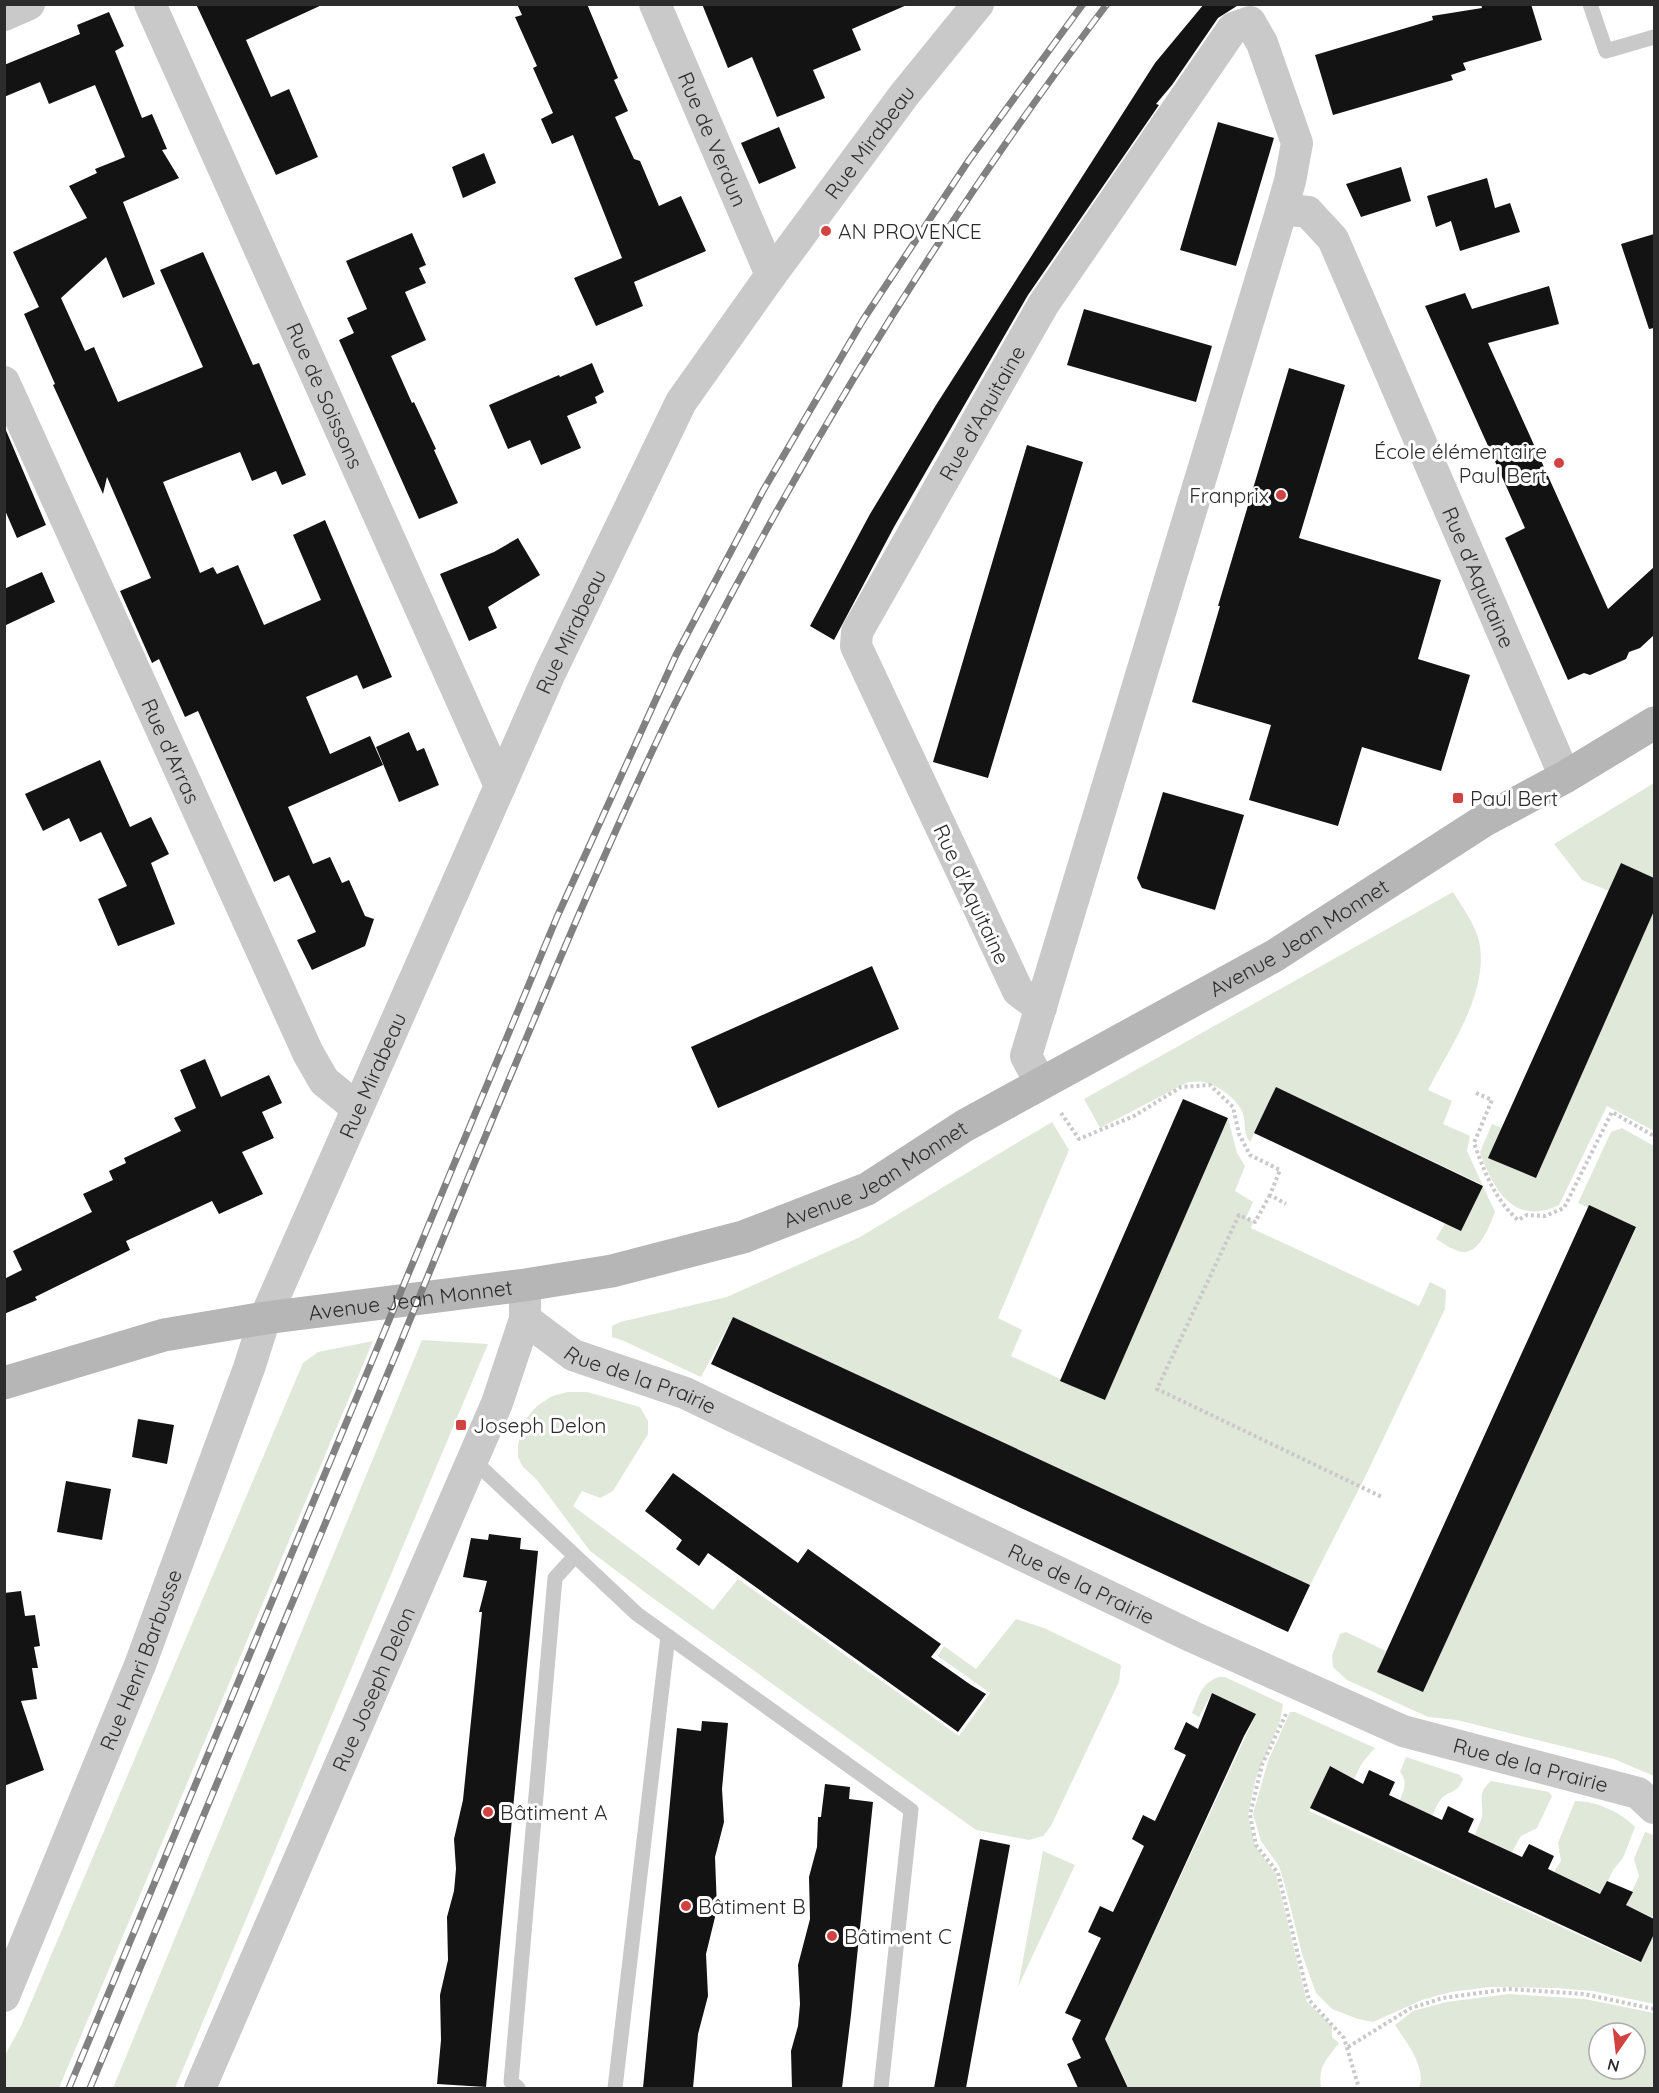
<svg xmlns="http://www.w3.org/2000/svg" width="1659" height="2093" viewBox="0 0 1659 2093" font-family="Quicksand,sans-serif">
<rect width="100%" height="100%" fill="#fff"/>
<path fill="#e0e8da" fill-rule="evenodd" d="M1654 783V878L1621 863 1609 891 1582 880 1554 844Z
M1453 892C1462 907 1475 924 1479 941 1490 991 1450 1047 1428 1090L1452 1101 1443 1124 1470 1136 1467 1151 1495 1212C1489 1226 1479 1258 1458 1251 1451 1249 1443 1243 1436 1239L1445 1223 1483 1185 1277 1088 1250 1142C1243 1133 1246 1125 1243 1114 1239 1100 1217 1084 1203 1082 1198 1081 1193 1082 1188 1082L1100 1128 1084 1099Z
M1654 911V1131L1607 1106 1559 1205C1514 1227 1493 1189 1480 1152L1492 1124 1502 1128 1536 1178Z
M1228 1118 1237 1153 1245 1166 1235 1191 1253 1202 1246 1218 1253 1221 1251 1228 1419 1306 1430 1282 1446 1290 1445 1309 1366 1475 1310 1585 733 1317 701 1377 624 1341 612 1337V1326L620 1322 727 1297 860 1237 1052 1122 1069 1150 998 1318 1022 1330 1011 1356 1105 1400Z
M1622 1128 1654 1146V1776L1614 1759 1457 1720 1428 1717 1347 1680 1333 1667 1332 1656 1340 1634 1346 1632 1386 1651 1377 1672 1423 1692 1636 1228 1578 1203 1611 1132Z
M422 1340 488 1344 175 2088H113Z
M373 1341 59 2088H5V2055L21 2026 303 1363 318 1352Z
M568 1392H587L640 1407 648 1421V1434L613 1491 600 1498 582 1491 573 1506 713 1610 738 1579 959 1736 990 1693 938 1656 944 1646 976 1669 1016 1619 1044 1628 1121 1665 1119 1682 1051 1826 1043 1836 1029 1840 976 1830 650 1596 590 1551 537 1480 523 1467 518 1457V1444L523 1425 529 1415 537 1406 552 1396Z
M1219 1677H1225L1283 1704 1280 1721 1256 1778 1248 1815 1255 1846 1276 1874 1307 2002 1332 2026V2037L1339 2043C1326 2060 1318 2066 1321 2088H1129L1105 2039 1256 1714 1212 1693 1199 1717 1192 1713C1200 1695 1200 1684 1219 1677Z
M1290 1712H1295L1375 1748 1362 1763 1354 1779 1330 1766 1309 1811 1638 1962 1644 1956 1654 1934V2004L1593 1991 1555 1988 1490 1987 1451 1992 1422 2000 1373 2022 1358 2019 1332 2009 1316 1993 1302 1954 1286 1889 1279 1866 1261 1841 1253 1814 1268 1761Z
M1406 1757 1460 1775 1463 1779C1457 1794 1452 1789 1442 1798 1438 1802 1435 1810 1432 1816L1400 1800C1404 1789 1408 1782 1400 1772Z
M1491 1781 1549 1792 1552 1796 1537 1828 1521 1836 1512 1852 1475 1835C1477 1829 1480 1823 1482 1817 1484 1801 1476 1794 1491 1781Z
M1575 1801C1597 1801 1620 1812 1635 1827L1623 1858 1613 1870 1602 1894 1554 1872 1561 1861 1558 1843Z
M1645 1832 1654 1835V1918L1626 1905 1639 1876 1634 1859Z
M1043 1851 1075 1865 1018 1987Z
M1509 1994 1585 1999 1654 2013V2088H1419C1427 2067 1406 2042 1395 2025L1413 2011 1446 2002ZM1599 2033H1635V2069H1599Z"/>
<path fill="#131313" d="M196 4H324L246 40 271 97 289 89 318 157 276 175Z
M517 4H587L618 78 614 80 628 111 615 117 634 159 640 161 659 206 681 196 706 251 634 282 643 306 596 326 574 278 622 258 573 135 552 144 541 119 553 113 533 68 537 66 515 17 522 15Z
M702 4H909L852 29 861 50 813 70 825 98 777 117 752 57 728 68Z
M1204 4H1240L1218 18 1172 85 1156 104 1159 105 1028 295 894 527 834 640 810 626 870 514 936 405 1155 63Z
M1481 4H1531L1542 40 1463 63 1466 70 1451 75 1453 80 1333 115 1315 55 1433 20 1432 16 1482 8Z
M109 12 124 46 115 51 142 118 152 114 167 149 162 150 179 178 123 202 155 284 123 298 106 257 61 298 85 351 94 347 118 402 203 367 160 270 203 252 253 365 259 363 306 475 282 485 276 471 252 481 240 452 163 482 200 573 213 567 217 574 238 565 264 625 321 600 293 535 325 520 392 677 363 689 357 675 306 697 330 754 370 736 383 765 288 807 313 864 330 857 342 883 349 880 365 916 374 919 365 946 312 970 297 940 316 932 289 875 274 882 198 711 185 717 159 659 152 663 120 591 151 578 107 477 103 494 53 385 55 384 24 314 39 307 13 252 87 218 69 186 97 173 95 169 125 157 95 85 49 104 40 82 4 97V65L80 34 77 25Z
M1218 122 1274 138 1236 266 1180 250Z
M779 127 796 168 759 184 741 143Z
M484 153 496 183 463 198 452 167Z
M1401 167 1411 201 1361 217 1346 184Z
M1487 178 1495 208 1510 203 1520 232 1460 251 1451 221 1436 227 1427 196Z
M412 233 426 265 419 268 426 283 405 292 426 340 391 356 412 403 414 402 436 449 434 450 458 503 419 519 339 340 354 333 347 318 367 309 346 261Z
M1654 234V328L1649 329 1621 244Z
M1549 286 1559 324 1488 343 1608 609 1654 567V635L1640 648 1629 652 1626 659 1590 675 1584 673 1568 680 1505 538 1525 528 1425 306 1465 293 1472 309Z
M1084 309 1212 346 1196 402 1067 365Z
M592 363 604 392 595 397 597 403 567 416 581 448 541 465 530 440 508 449 489 405 559 375 560 377Z
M1289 368 1345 385 1299 538 1441 580 1418 659 1470 675 1441 771 1362 747 1338 826 1249 800 1271 725 1192 702 1220 606H1218Z
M5 428 46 525 17 538 4 508Z
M1027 445 1083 462 988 778 933 762Z
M518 538 540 575 488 607 497 628 469 641 440 574 494 552Z
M42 572 55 602 4 626V589Z
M409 732 417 751 424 748 439 785 399 802 376 747Z
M100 760 130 827 151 817 169 854 151 863 175 924 118 946 98 899 127 886 101 832 80 842 69 818 43 831 25 794Z
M1163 792 1244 815 1215 910 1142 888 1137 878Z
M1621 863 1654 878V911L1536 1178 1488 1158Z
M872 966 899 1029 718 1108 691 1047Z
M205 1059 221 1097 269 1075 282 1103 262 1112 274 1138 242 1152 263 1194 219 1214 212 1201 126 1241 130 1250 35 1297 37 1300 4 1314V1279L22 1270 13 1251 92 1212 83 1194 113 1180 109 1171 126 1163 124 1158 181 1131 174 1118 196 1108 180 1070Z
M1276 1087 1483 1186 1461 1231 1254 1133Z
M1183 1099 1228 1118 1105 1400 1060 1381Z
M1589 1205 1636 1227 1423 1692 1377 1672Z
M733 1317 1310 1585 1288 1632 711 1364Z
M138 1419 174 1425 167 1464 132 1457Z
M673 1473 798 1563 808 1549 941 1644 931 1657 971 1685 986 1694 958 1732 708 1553 699 1566 676 1549 682 1540 645 1511Z
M66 1481 111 1489 102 1540 57 1532Z
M489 1534 521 1538 520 1549 538 1551 486 2087 437 2084 441 2040 440 1995 448 1960 447 1917 454 1891 456 1869 454 1839 463 1800 482 1612H479L487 1581 463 1577 471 1538 488 1540Z
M21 1591 25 1616 35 1615 40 1646 34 1647 38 1668H32L37 1699 21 1701 44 1770 4 1786V1593Z
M1212 1693 1256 1714 1244 1736 1105 2039 1128 2088H1078L1067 2064 1081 2058 1072 2039 1081 2020 1065 2013 1101 1938 1088 1932 1100 1906 1113 1912 1144 1846 1132 1839 1143 1815 1155 1821 1186 1755 1174 1749 1186 1722 1198 1729Z
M702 1721 728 1723 722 1789 724 1822 715 1857 717 1909 706 1954 708 1996 698 2034 693 2088H643L677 1728 701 1731Z
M1330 1766 1363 1784 1369 1770 1395 1782 1389 1795 1442 1820 1448 1806 1474 1819 1468 1832 1522 1857 1529 1844 1554 1856 1548 1869 1600 1894 1607 1881 1633 1892 1626 1905 1654 1919V1934L1641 1962 1310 1808Z
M825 1784 850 1787 849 1799 873 1802 851 2015 842 2088H792L791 2051 798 2026 800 2004 798 1965 810 1919 809 1877 817 1847 818 1817H821Z
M980 1839 1010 1845 966 2088H934Z"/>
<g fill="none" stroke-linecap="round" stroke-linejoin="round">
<path stroke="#c9c9c9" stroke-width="4" stroke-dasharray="3 3" stroke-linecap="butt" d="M1476 1093 1492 1100 1474 1143C1484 1171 1495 1200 1518 1220L1527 1215 1545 1216 1564 1208 1612 1112 1654 1136
M1061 1113 1079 1139 1134 1116 1181 1087 1210 1085 1233 1107 1239 1134 1250 1155 1280 1170 1270 1195 1286 1204
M1270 1195 1255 1222 1239 1215 1157 1389 1382 1497
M1286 1714 1262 1765 1250 1815 1256 1845 1278 1873 1309 2000 1344 2038 1359 2088
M1348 2047 1411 2008 1443 1998 1508 1989 1584 1994 1654 2009"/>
<path stroke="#c9c9c9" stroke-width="15" d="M1590 4 1606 51 1654 37
M472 1459 637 1614 911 1810 881 2088
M518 2088 511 2082 555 1578 575 1556
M615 2088 668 1636"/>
<g stroke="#c9c9c9" stroke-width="32">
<path id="s1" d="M150 4 500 786"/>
<path id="s2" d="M655 4 771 275"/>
<path d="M4 15 29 4"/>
<path id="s3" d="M4 382 308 1053 324 1081 357 1108"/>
<path id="s4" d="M1041 1008 1018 991 856 646 857 632 1043 305 1233 28 1250 22 1262 43 1297 143 1290 181 1282 209"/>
<path id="s5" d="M1041 1084 1026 1056 1282 209 1308 212 1333 239 1565 777"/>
<path id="s6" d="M525 1319 573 1355 685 1393 1193 1637 1403 1731 1638 1793 1654 1808"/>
<path id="s7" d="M4 1996 140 1665 249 1368 265 1318 550 673 681 402 771 275 904 95 978 4"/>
<path id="s8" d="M200 2088 497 1403 525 1319V1300"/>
</g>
<path stroke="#b6b6b6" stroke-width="33" id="s9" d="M4 1383 164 1335 265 1318 525 1285 612 1271 743 1237 867 1189 964 1126 1274 956 1485 820 1565 777 1654 723"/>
<g stroke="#818181" stroke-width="7">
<path id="rail" d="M69 2088 557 917 676 655 764 489 863 320 969 160 1083 4
M90 2088C193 1840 297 1592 400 1344 459 1200 518 1055 580 912 617 827 655 741 698 658 816 429 951 209 1107 4"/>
</g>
<use href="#rail" stroke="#fff" stroke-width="4.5" stroke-dasharray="14" stroke-linecap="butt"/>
</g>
<g fill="#d14340" stroke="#fff" stroke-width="2">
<circle cx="826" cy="231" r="6"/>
<circle cx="1559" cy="463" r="6"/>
<circle cx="1281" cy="495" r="6"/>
<rect x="1452" y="792" width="12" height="12" rx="3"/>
<rect x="455" y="1419" width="12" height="12" rx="3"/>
<circle cx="488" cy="1812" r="6"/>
<circle cx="686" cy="1906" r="6"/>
<circle cx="832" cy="1936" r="6"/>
</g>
<g text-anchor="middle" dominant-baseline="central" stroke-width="6" stroke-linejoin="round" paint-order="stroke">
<g font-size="21" fill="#2c2c2c" stroke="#fff">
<text stroke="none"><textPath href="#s2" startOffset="147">Rue de Verdun</textPath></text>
<text stroke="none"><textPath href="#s7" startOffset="2054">Rue Mirabeau</textPath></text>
<text stroke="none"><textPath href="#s1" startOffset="429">Rue de Soissons</textPath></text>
<text stroke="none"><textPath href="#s4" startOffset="676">Rue d'Aquitaine</textPath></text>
<text stroke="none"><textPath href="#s5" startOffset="1348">Rue d'Aquitaine</textPath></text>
<text stroke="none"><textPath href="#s7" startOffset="1478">Rue Mirabeau</textPath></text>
<text stroke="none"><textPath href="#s3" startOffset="405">Rue d'Arras</textPath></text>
<text transform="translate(972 894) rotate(65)">Rue d'Aquitaine</text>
<text stroke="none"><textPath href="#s9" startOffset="1388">Avenue Jean Monnet</textPath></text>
<text stroke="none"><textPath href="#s7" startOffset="992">Rue Mirabeau</textPath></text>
<text stroke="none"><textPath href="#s9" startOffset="902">Avenue Jean Monnet</textPath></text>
<text stroke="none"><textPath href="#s9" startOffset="416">Avenue Jean Monnet</textPath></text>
<text stroke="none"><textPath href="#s6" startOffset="132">Rue de la Prairie</textPath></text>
<text stroke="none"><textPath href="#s6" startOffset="618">Rue de la Prairie</textPath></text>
<text stroke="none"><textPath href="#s7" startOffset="363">Rue Henri Barbusse</textPath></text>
<text stroke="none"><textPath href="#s8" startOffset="435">Rue Joseph Delon</textPath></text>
<text stroke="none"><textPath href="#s6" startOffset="1104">Rue de la Prairie</textPath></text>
</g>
<g font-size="21" fill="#2c2c2c" stroke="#fff" text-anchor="start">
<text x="838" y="231">AN PROVENCE</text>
<text x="1547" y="451" text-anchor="end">École élémentaire<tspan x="1547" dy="24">Paul Bert</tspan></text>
<text x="1269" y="495" text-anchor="end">Franprix</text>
<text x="1470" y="798">Paul Bert</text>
<text x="473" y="1425">Joseph Delon</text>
<text x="500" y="1812">Bâtiment A</text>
<text x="698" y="1906">Bâtiment B</text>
<text x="844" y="1936">Bâtiment C</text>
</g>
</g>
<rect width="1659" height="2093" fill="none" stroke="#2c2c2c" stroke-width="12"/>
<g transform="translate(1617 2051) rotate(194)"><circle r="28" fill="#ffffff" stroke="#ababab" stroke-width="1.5"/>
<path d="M0-4.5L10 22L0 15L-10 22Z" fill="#d14340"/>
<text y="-9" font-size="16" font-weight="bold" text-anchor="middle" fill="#2c2c2c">N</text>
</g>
</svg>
